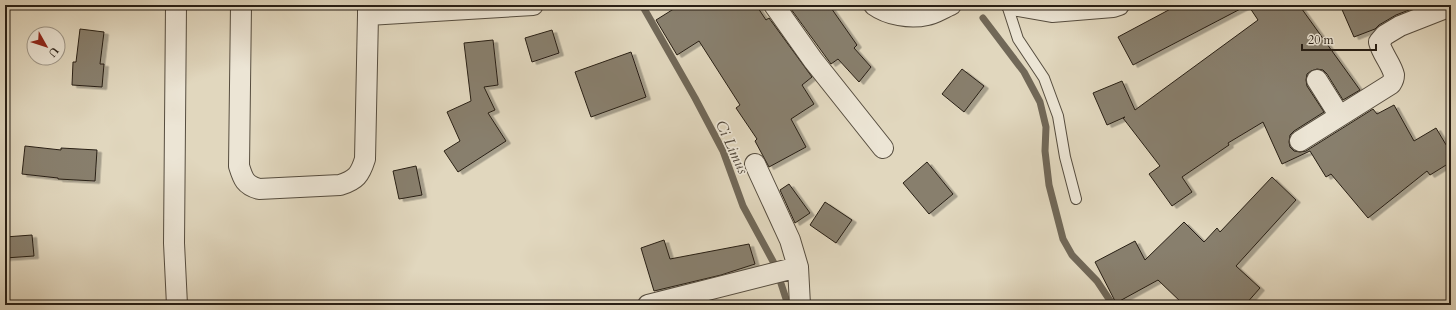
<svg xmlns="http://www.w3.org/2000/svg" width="1456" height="310" viewBox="0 0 1456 310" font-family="Cardo,serif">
<defs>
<filter id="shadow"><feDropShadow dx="4.5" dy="2.5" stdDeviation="0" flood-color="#0004"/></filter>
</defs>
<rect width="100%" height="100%" fill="#e1d7be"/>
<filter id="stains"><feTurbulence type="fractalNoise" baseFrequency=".005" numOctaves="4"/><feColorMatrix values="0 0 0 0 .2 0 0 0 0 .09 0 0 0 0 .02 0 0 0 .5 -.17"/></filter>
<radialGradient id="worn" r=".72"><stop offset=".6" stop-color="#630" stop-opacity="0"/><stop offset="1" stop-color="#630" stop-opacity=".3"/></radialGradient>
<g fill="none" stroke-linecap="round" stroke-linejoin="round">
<path stroke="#716858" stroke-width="7" d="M642 5 695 98 723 151 743 206 775 265 788 305
M983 18 1024 72 1040 102 1046 127 1045 151 1049 185 1063 239 1072 255 1097 281 1111 302 1115 305"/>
</g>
<path fill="#887f6d" stroke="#281f15" filter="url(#shadow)" d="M680 5H756L766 20 769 18 812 77 802 85 814 104 791 119 806 147 769 167 755 141 757 139 736 108 740 105 699 41 677 55 656 20Z
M788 5H829L857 45 854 48 871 67 859 82 838 59 831 64Z
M1178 5H1248L1133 65 1118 37Z
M1248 5H1299L1360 90 1343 100 1327 74 1323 70 1317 69 1311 71 1307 74 1306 80 1307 86 1324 112 1294 131 1290 135 1289 142 1290 147 1294 151 1300 152 1306 151 1373 109 1377 114 1394 105 1414 141 1436 128 1451 153V162L1430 175 1427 171 1368 218 1331 174 1326 177 1310 151 1282 164 1263 122 1228 143 1229 145 1182 177 1192 192 1172 206 1149 174 1160 166 1123 118 1125 117 1107 125 1093 93 1122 81 1135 110 1258 20Z
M1340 5H1422L1396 15 1379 25 1375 29 1354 37Z
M80 29 104 32 100 64H104L102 87 72 85 73 62H76Z
M552 30 559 53 532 62 525 38Z
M493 40 498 85 484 87 495 110 488 113 506 141 458 172 444 151 460 141 447 112 471 101 464 43Z
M631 52 646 97 591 117 575 72Z
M962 69 984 86 964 112 942 94Z
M25 146 61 150V148L97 150 95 181 58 179V178L22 174Z
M927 162 953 194 929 214 903 183Z
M416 166 422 195 399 199 393 171Z
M1272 177 1296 200 1236 266 1260 288 1245 305H1184L1158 280 1116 303 1095 262 1135 241 1145 260 1184 222 1204 242 1217 228 1220 232Z
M789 184 810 213 795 223 780 190Z
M825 202 852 220 836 243 810 225Z
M32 235 34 256 5 258V237Z
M664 240 670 259 749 244 755 264 721 275 654 291 641 248Z"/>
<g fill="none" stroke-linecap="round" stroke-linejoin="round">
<g stroke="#564d3f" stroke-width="12">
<path id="service" d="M1007 5 1018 39 1044 78 1058 116 1065 157 1076 199"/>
</g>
<g stroke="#564d3f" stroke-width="22">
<path id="minor" d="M176 5 174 243 177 305
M241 5 239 166C243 179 245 185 259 189L340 185C356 180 360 175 365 159L368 15
M368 5V15L533 5
M774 5 813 60 883 148
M874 5C888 15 910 19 927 15 935 14 943 8 951 5
M1012 5 1052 12 1113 7 1119 5
M1317 80 1339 115
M1300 141 1391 84C1393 81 1394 79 1394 75 1392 65 1382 54 1379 42L1385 35 1400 26 1451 6
M755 164 790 240 798 267 800 305
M648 305 798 267"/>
</g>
<use href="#service" stroke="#ece5d5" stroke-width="10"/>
<use href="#minor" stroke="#ece5d5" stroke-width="20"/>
</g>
<g text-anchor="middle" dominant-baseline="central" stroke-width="3.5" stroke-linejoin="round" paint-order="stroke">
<g font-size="15" font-style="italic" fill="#53493c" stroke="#ece5d5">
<text transform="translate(732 147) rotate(65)">Ci Limus</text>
</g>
</g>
<rect width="1456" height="310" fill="none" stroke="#e1d7be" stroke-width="20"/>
<rect x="6" y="6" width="1444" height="298" fill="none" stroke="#281f15" stroke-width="2"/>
<rect x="10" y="10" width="1436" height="290" fill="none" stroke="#281f15"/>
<g transform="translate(46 46) rotate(129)"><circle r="19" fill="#ece5d5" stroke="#9e9688"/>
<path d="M0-3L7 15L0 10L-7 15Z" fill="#8f2418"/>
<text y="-6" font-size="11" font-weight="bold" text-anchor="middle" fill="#281f15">U</text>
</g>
<path d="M1302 44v6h74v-6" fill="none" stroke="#281f15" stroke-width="2"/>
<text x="1308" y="44" font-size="12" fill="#281f15" stroke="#ece5d5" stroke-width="3" paint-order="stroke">20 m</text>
<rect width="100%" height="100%" filter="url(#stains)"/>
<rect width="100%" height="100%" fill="url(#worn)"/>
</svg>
